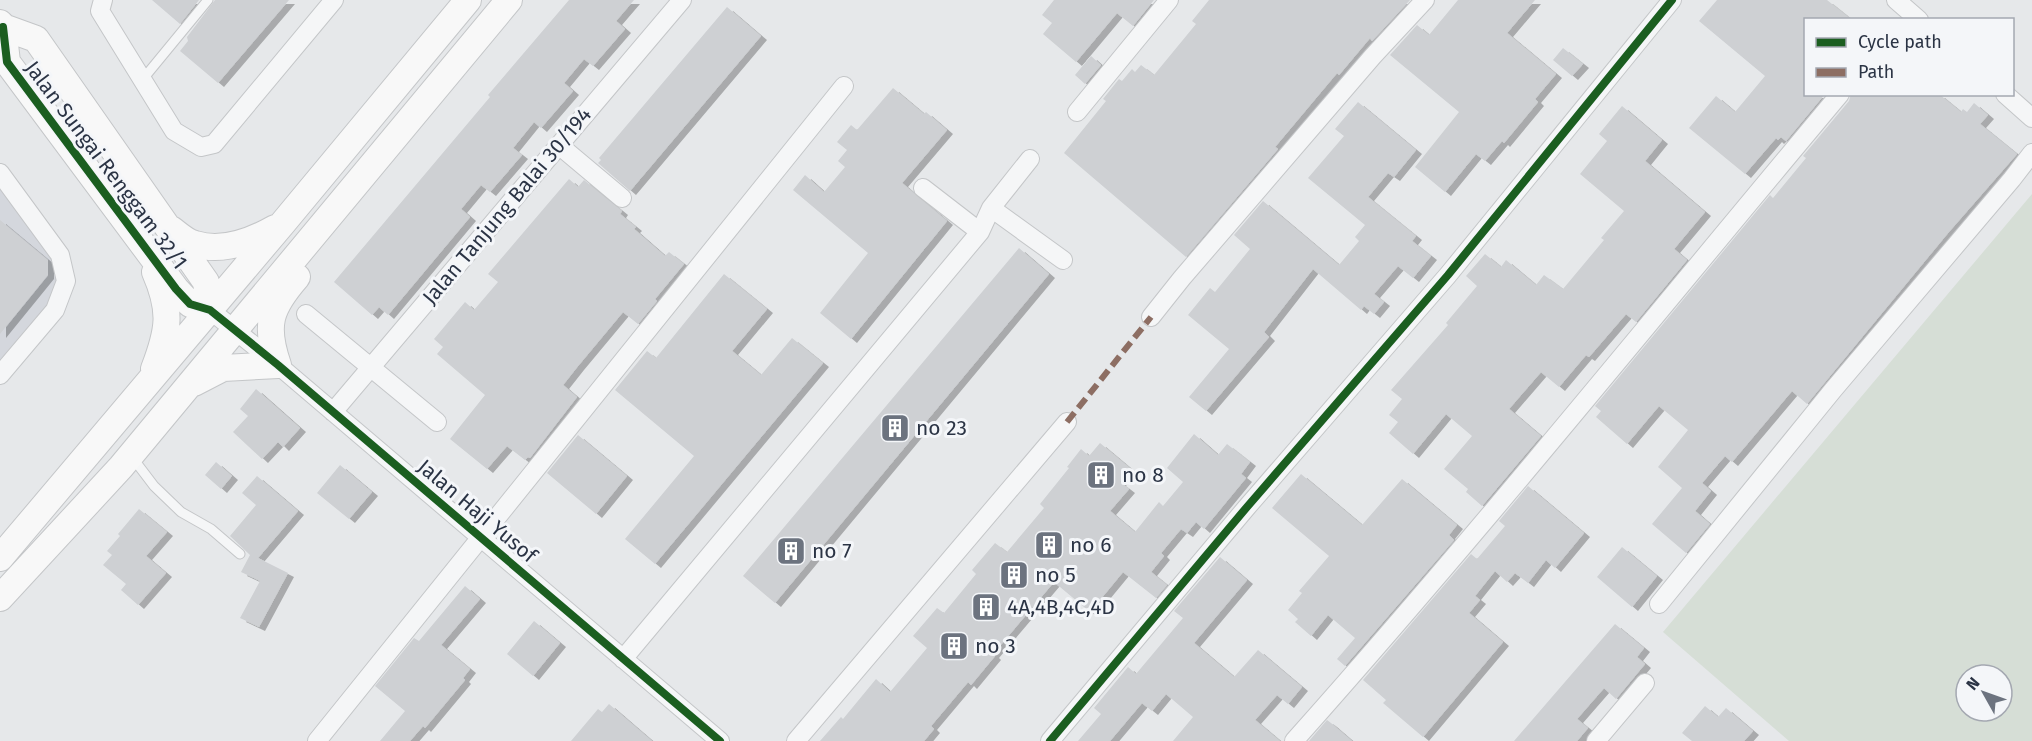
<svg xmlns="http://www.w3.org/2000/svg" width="2032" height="741" viewBox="0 0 2032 741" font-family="'Fira Sans',sans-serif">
<defs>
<filter id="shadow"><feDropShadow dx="6" dy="4" stdDeviation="0" flood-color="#0004"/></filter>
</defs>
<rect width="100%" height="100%" fill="#e6e8ea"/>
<path fill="#d4d7dd" d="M0 184 51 255 58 279 47 310 0 365Z"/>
<path fill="#d6ded6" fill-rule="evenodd" d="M2032 194V741H1789L1663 632ZM1966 675H2002V711H1966Z"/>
<path fill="#ced0d3" filter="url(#shadow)" d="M152 0H199L180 24Z
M215 0H289L218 83 180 51 188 41 187 37Z
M569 0H634L616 21 625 29 593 66 584 59 564 83 573 91 541 128 534 122 513 148 522 155 490 192 481 185 461 209 470 217 419 278 388 315 379 307 372 315 334 282 490 97 488 95Z
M1054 0H1154L1133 26 1117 13 1076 62 1043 34 1052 23 1042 15Z
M1209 0H1410L1372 41 1370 38 1339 75 1337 73 1275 147 1278 149 1186 257 1064 153 1106 101 1103 99 1119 79 1122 81 1132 69 1135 72 1141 65 1154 75 1196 24 1192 21Z
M1458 0H1535L1507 33 1556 74 1535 99 1538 102 1504 143 1502 141 1485 161 1476 154 1445 192 1415 167 1459 112 1390 55 1417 25 1429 35Z
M1717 0H1827L1852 20H1806V94H1825L1786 141 1781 137 1778 140 1776 138 1745 174 1689 128 1716 96 1735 112 1765 76 1699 21Z
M727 7 761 36 630 191 598 163 601 160 599 158Z
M1563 48 1583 64 1572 76 1553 60Z
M1091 56 1101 65 1085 84 1075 75Z
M893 88 924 114 926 112 947 130 902 183 947 221 851 339 820 313 868 253 793 190 805 175 824 192 845 167 838 161 847 150 837 142 851 125 857 130Z
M1851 94H1939L1961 112 1963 109 1967 112 1974 103 1988 115 1980 124 2017 154 1948 233 1807 404 1792 391 1732 462 1725 456 1702 483 1711 491 1695 511 1710 524 1686 553 1652 524 1682 488 1658 467 1688 430 1659 406 1627 444 1596 417 1601 411 1595 406 1770 195 1773 198 1806 158 1803 156 1849 101Z
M1358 102 1416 150 1394 177 1388 173 1368 197 1416 236 1412 241 1431 256 1413 278 1398 266 1374 294 1384 302 1374 314 1364 306 1361 310 1313 269 1264 332 1269 337 1206 411 1189 397 1229 349 1188 315 1210 288 1215 292 1250 249 1234 235 1263 201 1339 265 1359 241 1355 237 1365 225 1308 178 1344 136 1335 129Z
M1622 106 1662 140 1645 161 1705 212 1674 249 1687 260 1636 322 1626 314 1589 357 1586 355 1559 387 1541 372 1509 409 1541 436 1482 506 1466 492 1468 489 1444 469 1472 436 1446 414 1413 454 1389 433 1398 422 1389 415 1402 399 1391 390 1448 325 1446 323 1477 286 1466 276 1485 254 1501 267 1506 260 1536 285 1544 275 1563 289 1604 240 1601 238 1624 211 1580 174 1607 141 1599 134Z
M569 179 578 187 584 180 622 211 620 214 636 227 634 229 665 256 669 252 684 264 655 299 657 301 638 324 623 312 578 366 563 385 577 397 530 458 528 457 525 460 507 446 487 469 450 439 485 395 437 354 443 347 434 339 465 302 474 310 498 282 488 274Z
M0 220 48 260V275L0 334Z
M1019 248 1049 274 775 603 743 576Z
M724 274 767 309 732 351 761 375 792 338 823 363 655 564 625 539 694 456 615 390 647 351 656 358Z
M256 389 300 428 283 447 278 442 262 459 233 432 248 416 240 409Z
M1194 434 1218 455 1227 444 1250 462 1241 474 1246 478 1204 529 1196 522 1187 533 1181 529 1161 553 1164 556 1151 572 1167 585 1156 598 1123 572 1090 612 1054 582 993 654 995 656 971 685 968 682 931 726 934 729 924 741H820L841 717 843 719 876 679 890 692 927 648 913 636 937 608 944 613 976 574 972 570 995 543 1007 552 1044 508 1040 504 1069 468 1067 467 1081 449 1089 456 1100 443 1131 469 1120 482 1129 489 1110 511 1135 532 1159 502 1163 506 1183 482 1167 468Z
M578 435 627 476 596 514 547 473Z
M216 462 232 476 221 489 205 475Z
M340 465 372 492 349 519 317 493Z
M1301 474 1362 525 1402 479 1457 525 1449 535 1454 540 1345 666 1337 659 1355 638 1328 615 1311 636 1295 622 1298 619 1288 610 1302 593 1299 591 1329 556 1272 508Z
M257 476 298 511 258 558 288 573 259 627 240 618 260 581 241 572 250 555 230 536 256 505 242 493Z
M1528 486 1584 533 1555 568 1546 560 1528 583 1515 573 1507 582 1495 571 1475 596 1480 600 1469 613 1503 642 1423 737 1383 703 1386 700 1363 680 1471 554 1477 559 1505 526 1499 521Z
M139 509 167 532 146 556 166 573 138 605 121 590 126 584 103 565 112 555 107 551 120 536 118 534Z
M1622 547 1657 576 1632 607 1597 577Z
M1220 557 1247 580 1194 643 1234 677 1258 650 1302 687 1288 704 1277 695 1255 720 1280 741H1173L1193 717 1166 694 1152 711 1142 703 1110 741H1078L1101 714 1094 708 1128 667 1136 674 1183 618 1174 611Z
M465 586 480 599 441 645 470 669 463 678 465 680 425 728 423 726 410 741H380L405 711 375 686 414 638 419 641Z
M534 621 560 643 533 676 507 654Z
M1615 624 1644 648 1637 657 1645 664 1616 699 1604 688 1577 719 1588 728 1577 741H1514Z
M609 704 631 723 652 741H571L598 709 602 712Z
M1705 706 1718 717 1726 708 1753 731 1744 741H1692L1682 733Z
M1327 720 1331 723 1352 741H1309Z"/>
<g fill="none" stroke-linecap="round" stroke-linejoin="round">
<g stroke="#c4c6c8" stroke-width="11">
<path id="lane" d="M143 79 208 0
M132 457 154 486 181 512 211 529 240 554"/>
</g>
<g stroke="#c4c6c8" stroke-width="20">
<path id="street" d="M103 0 100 11 174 131 201 147 214 144 334 0
M1896 0 1919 20
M2005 94 2032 118
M1077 112 1169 0
M560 146 622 198
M0 173 60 255 66 281 55 310 0 375
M923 188 980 232
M991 208 1063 260
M210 310 278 365 720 741
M306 314 437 422
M1151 317 1182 278 1373 56 1425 0
M333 412 682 0
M1659 604 1833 390 2012 179 2032 153
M623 659 980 232 991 208 1030 159
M317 741 844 86
M796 741 1067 422
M1050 741 1247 507 1448 275 1672 0
M1294 741C1482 530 1659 310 1840 94
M1596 741 1645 683"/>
</g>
<g stroke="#c4c6c8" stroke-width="28">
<path id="secondary" d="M0 23 3 27 36 39 206 282 210 310
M3 27 7 62 176 289 190 304 210 310
M171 229C178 234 186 242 195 244 223 253 252 241 275 228
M154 369C169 330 172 311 155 272
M194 383 223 368 278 365C264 325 270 308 297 277
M0 558 283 223 468 0
M0 598 121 467 509 0"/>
</g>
<use href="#lane" stroke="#f5f6f7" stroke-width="9"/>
<use href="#street" stroke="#f5f6f7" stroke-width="18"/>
<use href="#secondary" stroke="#f8f8f8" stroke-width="26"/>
<path stroke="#8d6e63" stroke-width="6" stroke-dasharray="12 6" stroke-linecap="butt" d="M1067 422 1151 317"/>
<g stroke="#f4f6f9" stroke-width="11">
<path id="cycleway" d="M3 27 7 62 176 289 190 304 210 310 278 365 720 741
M1050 741 1247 507 1448 275 1672 0"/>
</g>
<use href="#cycleway" stroke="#1b5e20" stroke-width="8"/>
</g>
<defs>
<g id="building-square" transform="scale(1.5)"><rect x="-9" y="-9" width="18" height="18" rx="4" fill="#6c737f" stroke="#f4f6f9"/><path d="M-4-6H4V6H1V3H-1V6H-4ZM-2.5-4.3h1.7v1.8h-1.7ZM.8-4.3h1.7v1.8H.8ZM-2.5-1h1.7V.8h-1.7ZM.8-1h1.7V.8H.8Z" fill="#fff"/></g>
</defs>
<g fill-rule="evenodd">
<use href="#building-square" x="895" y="428"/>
<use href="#building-square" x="1101" y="475"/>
<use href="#building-square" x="1049" y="545"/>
<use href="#building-square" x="791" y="551"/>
<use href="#building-square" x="1014" y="575"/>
<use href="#building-square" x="986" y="607"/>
<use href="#building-square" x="954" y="646"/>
</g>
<g text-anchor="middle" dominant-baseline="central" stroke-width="6" stroke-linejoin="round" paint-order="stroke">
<g font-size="21" fill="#2b3445" stroke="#f4f6f9">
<text transform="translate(106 165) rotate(53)">Jalan Sungai Renggam 32/1</text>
<text transform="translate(507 206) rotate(-50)">Jalan Tanjung Balai 30/194</text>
<text transform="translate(477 511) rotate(40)">Jalan Haji Yusof</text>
</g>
<g font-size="21" fill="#2b3445" stroke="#f4f6f9" text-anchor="start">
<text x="916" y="428">no 23</text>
<text x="1122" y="475">no 8</text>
<text x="1070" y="545">no 6</text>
<text x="812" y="551">no 7</text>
<text x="1035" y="575">no 5</text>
<text x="1007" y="607">4A,4B,4C,4D</text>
<text x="975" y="646">no 3</text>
</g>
</g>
<rect x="1804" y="18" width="210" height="78" fill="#f4f6f9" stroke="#a4a8b1" stroke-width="1.5"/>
<rect x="1816" y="38" width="30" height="9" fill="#1b5e20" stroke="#a4a8b1" stroke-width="1.5"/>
<text x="1858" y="48" font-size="18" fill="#2b3445">Cycle path</text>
<rect x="1816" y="68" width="30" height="9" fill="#8d6e63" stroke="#a4a8b1" stroke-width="1.5"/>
<text x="1858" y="78" font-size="18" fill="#2b3445">Path</text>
<g transform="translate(1984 693) rotate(310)"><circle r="28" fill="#f4f6f9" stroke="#a4a8b1" stroke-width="1.5"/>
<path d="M0-4.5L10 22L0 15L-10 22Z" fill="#6c737f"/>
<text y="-9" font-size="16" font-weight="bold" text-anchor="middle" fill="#2b3445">N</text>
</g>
</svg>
